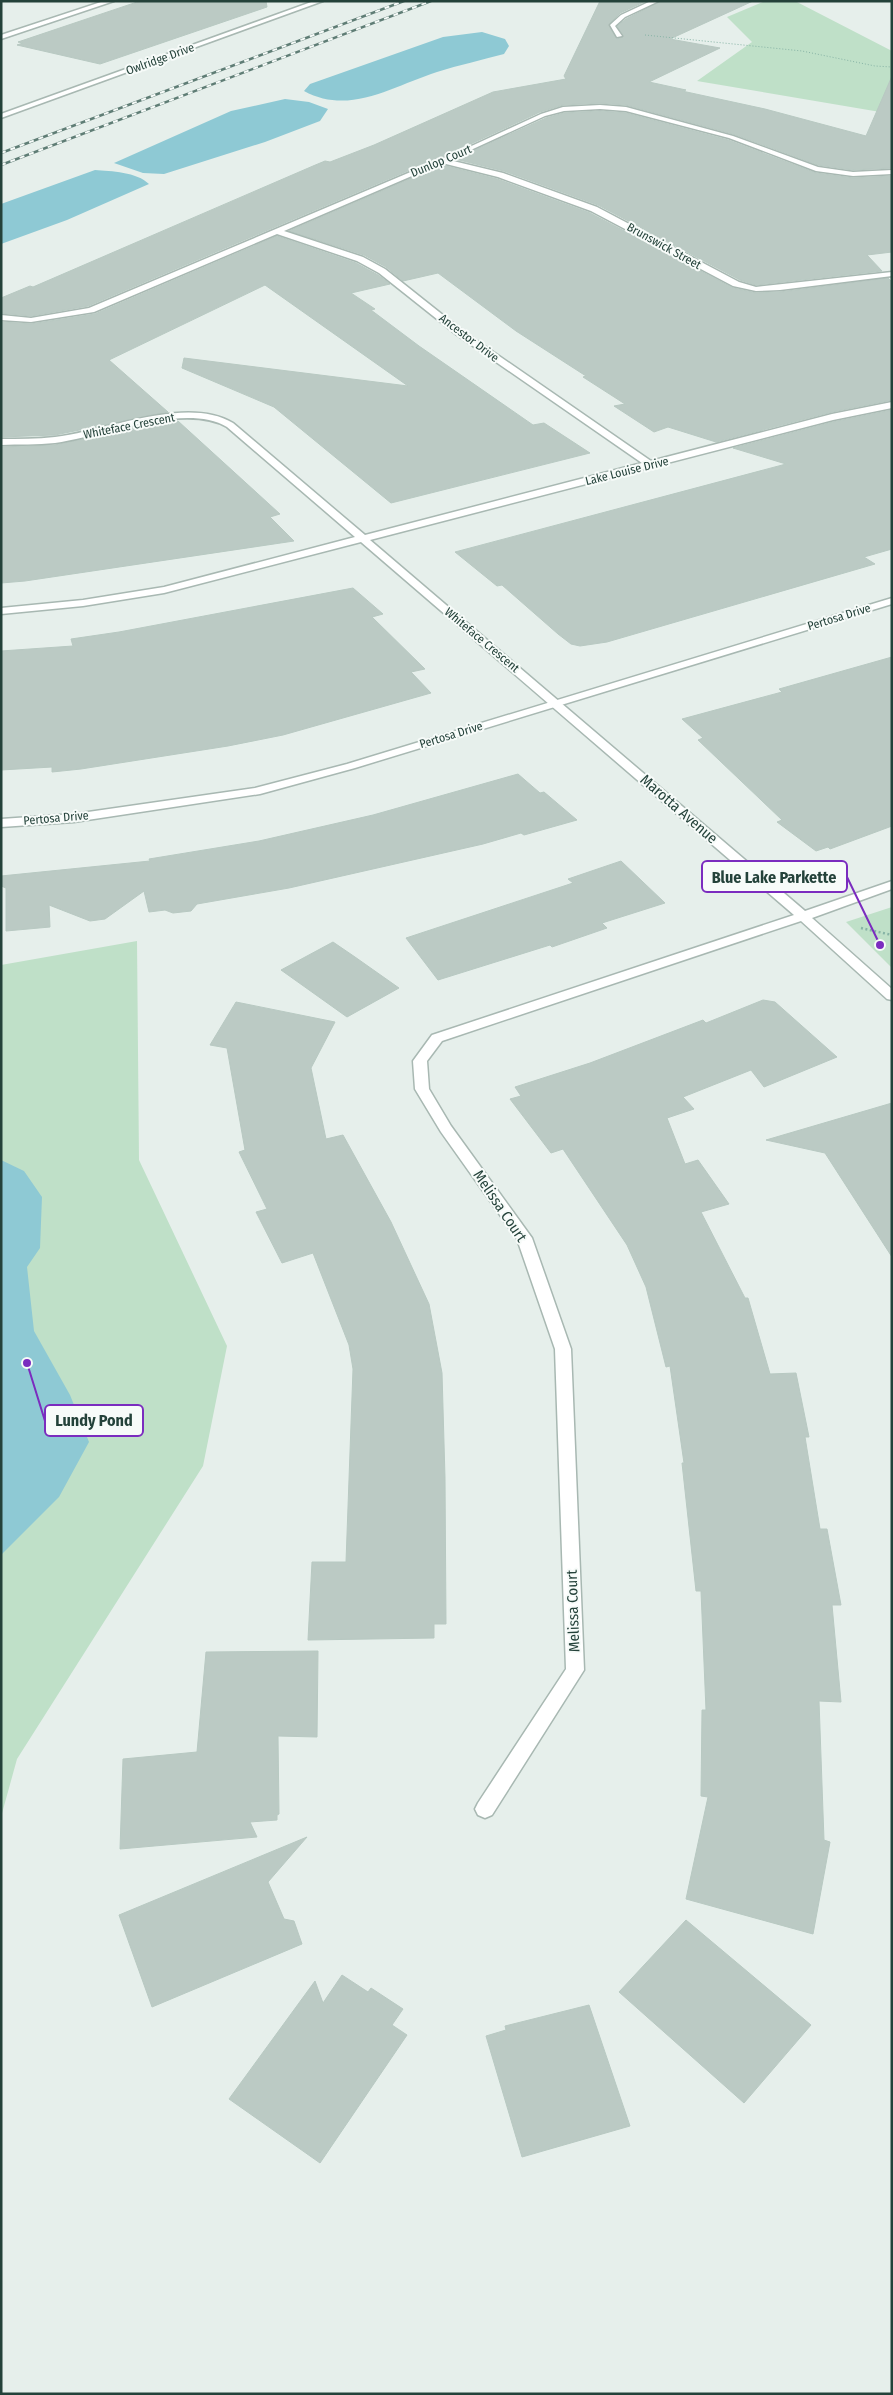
<svg xmlns="http://www.w3.org/2000/svg" width="893" height="2395" viewBox="0 0 893 2395" font-family="'Fira Sans Condensed',sans-serif">
<rect width="100%" height="100%" fill="#e6efeb"/>
<path fill="#bfe0c8" d="M765 1H795L892 51V114L697 81 752 42 727 17Z
M892 907V968L846 922Z
M137 941 139 1160 227 1346 203 1466 17 1759 1 1817V965Z"/>
<path fill="#8ec9d4" d="M482 32 505 39 509 46 504 54C482 60 459 65 437 72 393 86 350 116 304 91L310 84 443 37Z
M285 99 309 102 328 109 320 121 265 142 164 174 143 173 114 163 231 111Z
M95 170C111 171 137 172 149 184L67 220 1 244V204Z
M1 1160 24 1171 42 1197 40 1248 27 1267 34 1331 70 1395 89 1442 59 1497 1 1555Z"/>
<path fill="#bbcac4" stroke="#b8c9c2" d="M140 1H266L267 7 100 64 17 45 23 43 18 42Z
M600 1H646L620 13 609 24 617 39 623 37 617 26 626 19 661 1H753L670 39 720 48 649 82 686 90 682 91 765 109 866 136 892 76V168L853 170 818 165 733 134 626 105 600 103 563 105 540 112 464 147 88 306 31 316 1 313V298L30 286 33 287 313 166 325 161 330 162 374 145 493 92 566 79 564 76Z
M600 111 626 113 728 140 816 173 853 178 892 176V252L867 255 882 271 756 285 740 280 598 205 504 171 455 159 546 118 564 113Z
M442 165 497 179 590 213 733 288 756 293 780 292 888 278 892 282V400L832 412 716 442 668 427 654 432 614 406 625 404 583 377 586 376 516 331 438 273 403 281 386 267 364 255 289 231Z
M277 236 356 263 378 275 390 284 351 293 375 309 371 310 419 346 533 425 544 423 590 453 391 503 274 407 182 368 184 358 408 386 265 285 109 360 168 412 55 435 1 437V322L31 324 95 314Z
M892 410V549L864 557 875 564 607 642 580 646 571 644 558 634 502 585 497 586 455 552 786 464 733 448 833 422Z
M166 421H178L280 514 270 517 294 541 25 581 1 583V447L55 445Z
M353 588 383 614 372 617 425 669 411 672 431 693 283 735 228 746 81 769 52 772V767L1 770V651L73 646 71 639 119 632Z
M892 657V826L830 849 828 847 816 851 777 822 782 820 698 740 703 738 682 719 782 692 779 689Z
M518 774 540 793 544 792 577 820 524 835 521 833 483 844 289 888 197 904 191 911 173 913 165 910 149 912 144 891 105 919 90 921 49 905 50 927 6 931V888L1 886V876L150 861 149 859 259 841 373 815Z
M621 861 665 903 602 923 607 928 552 947 550 945 438 980 406 938 573 883 568 879Z
M333 942 355 957 399 988 347 1017 281 970Z
M763 1000 775 1002 837 1057 764 1087 751 1070 683 1097 694 1109 667 1118 685 1164 698 1160 729 1204 701 1212 745 1298H748L770 1374 796 1373 809 1437H805L820 1529H827L841 1605H832L841 1702 819 1701 824 1840 830 1842 813 1934 686 1899 708 1797 701 1796 702 1710H706L701 1591H696L682 1463H684L670 1366 666 1367 646 1287 627 1245 563 1149 551 1153 510 1099 521 1096 515 1087 590 1063 703 1020 706 1023Z
M236 1002 335 1022 311 1068 326 1139 343 1135 391 1222 429 1304 442 1373 445 1478 446 1624H434V1638L308 1640 312 1562H346L353 1369 349 1345 313 1253 282 1263 256 1212 267 1209 239 1152 245 1150 227 1048 210 1045Z
M892 1103V1257L825 1153 766 1140Z
M318 1651 317 1737 278 1736 279 1814 277 1815V1820L250 1822 257 1837 120 1849 123 1759 197 1752 206 1652Z
M307 1837 268 1882 284 1919 294 1921 302 1944 152 2007 119 1915Z
M686 1920 811 2025 744 2103 619 1992Z
M342 1975 368 1992 371 1988 403 2009 392 2025 407 2035 320 2163 229 2099 315 1981 323 2003Z
M589 2005 630 2126 522 2157 486 2036 506 2030 505 2026Z"/>
<g fill="none" stroke-linecap="round" stroke-linejoin="round">
<g stroke="#a8b8b2" stroke-width="3">
<path id="minor" d="M104 1H114L1 39V35Z
M314 1H323L1 118V114Z
M651 1H659L625 17 615 26 622 36 617 37 610 25 621 15Z
M600 105 626 107 733 136 818 167 853 172 892 170V174L853 176 816 171 729 138 626 111 600 109 564 111 545 116 449 160 503 173 597 207 739 282 756 287 892 272V276L780 290 756 291 733 286 591 211 498 177 442 163 284 231 363 257 385 269 463 331 651 461 832 414 892 402V408L833 420 370 540 805 911 892 881V889L812 918 892 989V1000L887 999 801 921 442 1041 427 1061 429 1089 451 1126 532 1238 571 1349 584 1670 492 1815 485 1818 478 1815 475 1809 478 1803 566 1669 555 1349 517 1239 441 1132 415 1089 413 1061 432 1035 794 915 361 542 164 593 83 606 1 614V608L83 600 164 587 355 537 227 427C185 402 101 437 55 443 37 445 19 444 1 445V439C19 439 37 439 55 437 106 431 187 395 233 423L365 535 642 463 457 335 379 273 357 261 277 234 94 312 31 322 1 320V315L31 318 89 308 465 149 541 114 563 107Z"/>
</g>
<g stroke="#a8b8b2" stroke-width="3">
<path id="tertiary" d="M892 598V604L355 768 260 794 74 822 1 827V819L74 814 255 788 347 764Z"/>
</g>
<path stroke="#86b3a5" stroke-width="1" stroke-dasharray="1 2" stroke-linecap="butt" d="M645 35 802 51 875 66 892 67"/>
<path stroke="#86b3a5" stroke-width="2.5" stroke-dasharray="2 2.5" stroke-linecap="butt" d="M861 928 892 935"/>
<use href="#minor" fill="#fff" fill-rule="evenodd"/>
<use href="#tertiary" fill="#fff" fill-rule="evenodd"/>
<g stroke="#5f7d75" stroke-width="2.5">
<path id="rail" d="M1 153 404 1
M1 165 431 1"/>
</g>
<use href="#rail" stroke="#f7fbf9" stroke-width="2" stroke-dasharray="5" stroke-linecap="butt"/>
</g>
<g text-anchor="middle" dominant-baseline="central" stroke-width="4" stroke-linejoin="round" paint-order="stroke">
<g font-size="12" fill="#24423a" stroke="#f7fbf9">
<text transform="translate(160 59) rotate(-20)">Owlridge Drive</text>
<text transform="translate(441 161) rotate(-23)">Dunlop Court</text>
<text transform="translate(664 246) rotate(29)">Brunswick Street</text>
<text transform="translate(469 338) rotate(37)">Ancestor Drive</text>
<text transform="translate(129 426) rotate(-11)">Whiteface Crescent</text>
<text transform="translate(627 471) rotate(-14)">Lake Louise Drive</text>
<text transform="translate(839 617) rotate(-17)">Pertosa Drive</text>
<text transform="translate(482 640) rotate(40)">Whiteface Crescent</text>
<text transform="translate(451 735) rotate(-17)">Pertosa Drive</text>
<text transform="translate(56 818) rotate(-5)">Pertosa Drive</text>
</g>
<g font-size="15" fill="#24423a" stroke="#f7fbf9">
<text transform="translate(679 809) rotate(41)">Marotta Avenue</text>
<text transform="translate(500 1206) rotate(56)">Melissa Court</text>
<text transform="translate(573 1611) rotate(-92)">Melissa Court</text>
</g>
</g>
<path fill="none" stroke="#7b2cbf" stroke-width="2" d="M880 945L847 877M27 1363L45 1421"/>
<g fill="#7b2cbf" stroke="#f7fbf9" stroke-width="2">
<circle cx="880" cy="945" r="5"/>
<circle cx="27" cy="1363" r="5"/>
</g>
<g fill="#f7fbf9" stroke="#7b2cbf" stroke-width="2">
<rect x="702" y="861" width="145" height="31" rx="5"/>
<rect x="45" y="1405" width="98" height="31" rx="5"/>
</g>
<g font-size="16" text-anchor="middle" font-weight="bold" fill="#24423a">
<text x="774" y="883">Blue Lake Parkette</text>
<text x="94" y="1426">Lundy Pond</text>
</g>
<rect width="893" height="2395" fill="none" stroke="#24423a" stroke-width="5"/>
</svg>
